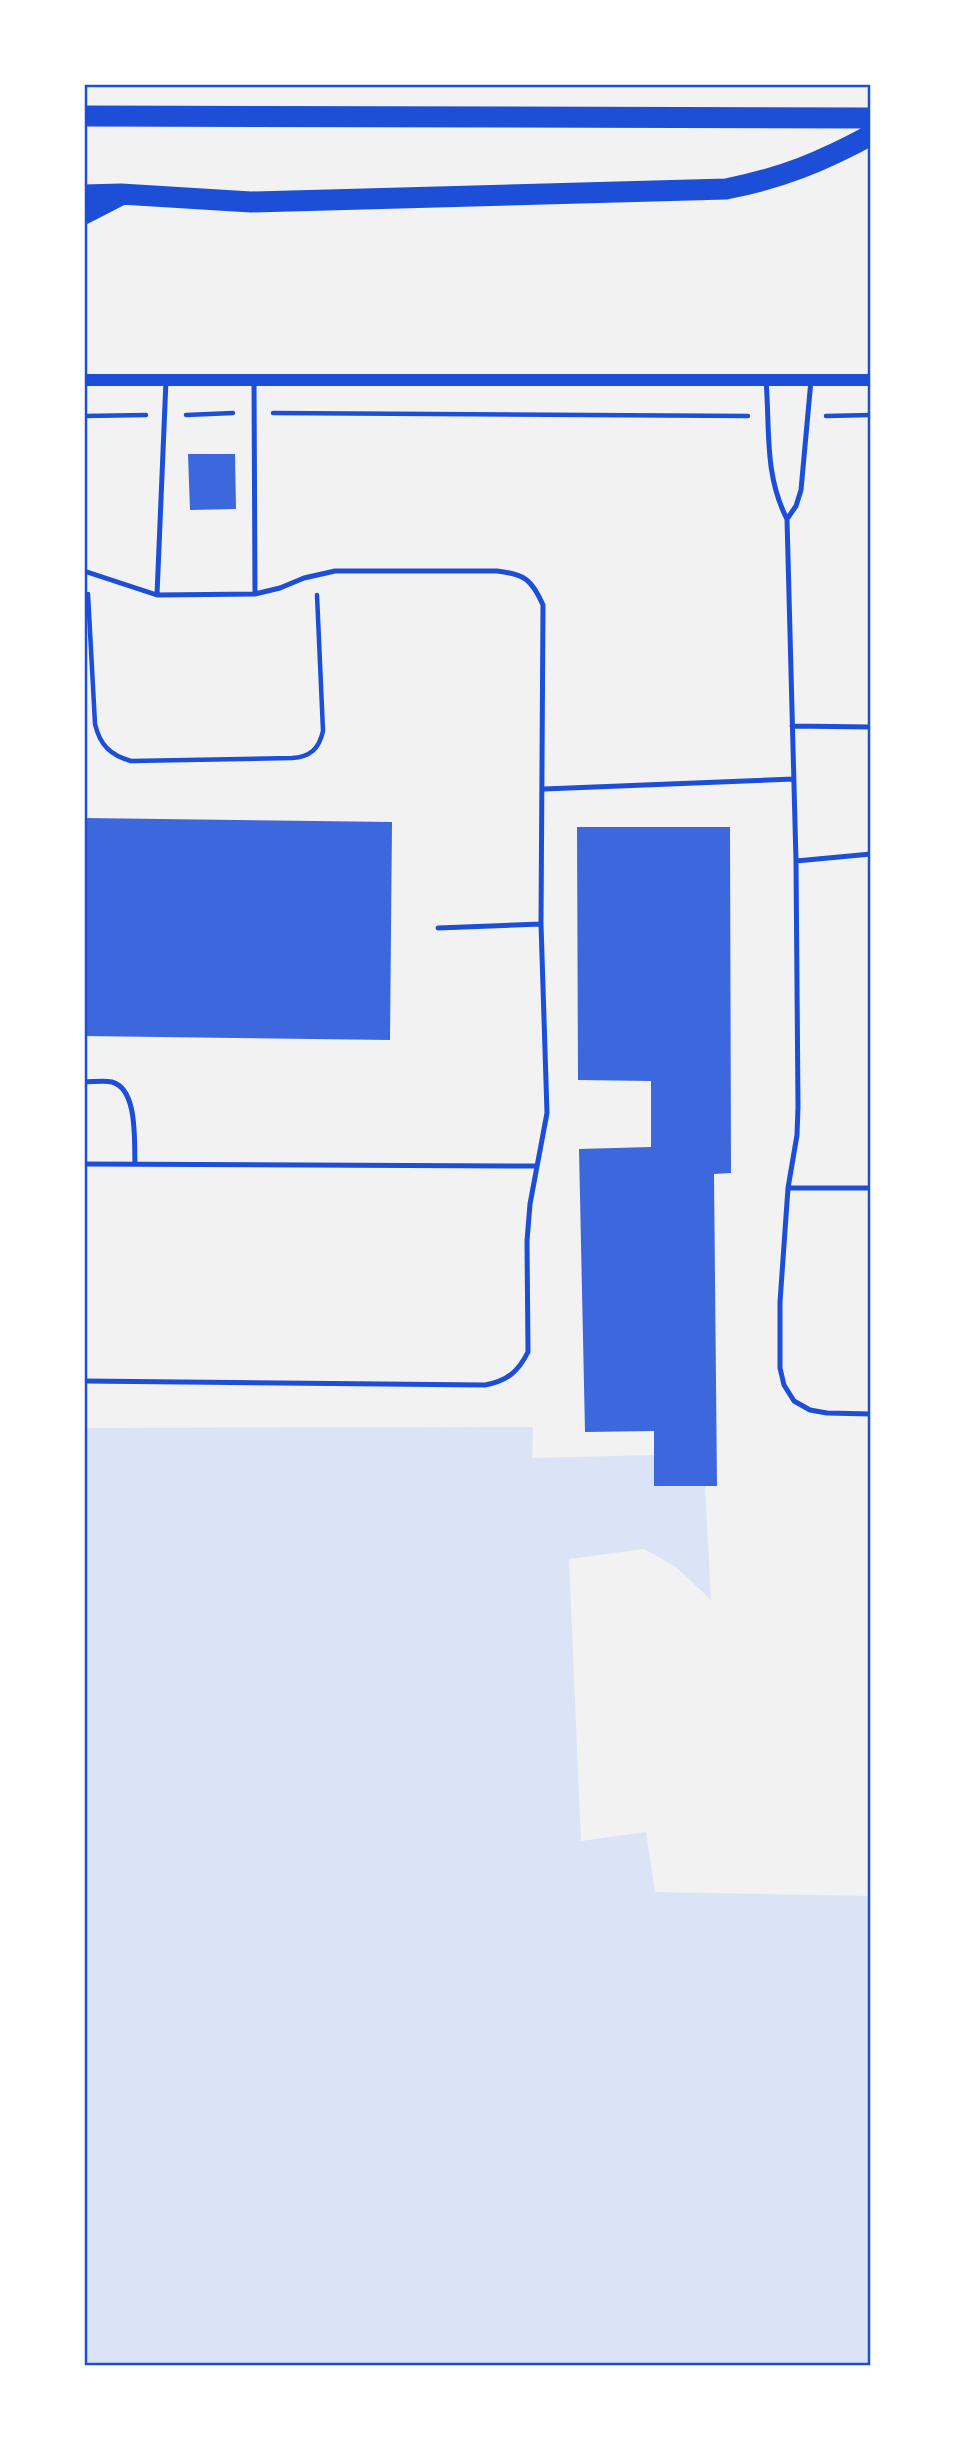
<svg xmlns="http://www.w3.org/2000/svg" width="955" height="2450" viewBox="0 0 955 2450" font-family="Signika,sans-serif">
<rect width="100%" height="100%" fill="#f2f2f2"/>
<path fill="#dbe4f7" d="M533 1427 532 1458 654 1455V1486H705L711 1600 676 1567 644 1549 569 1559 581 1841 646 1832 655 1892 871 1896V2366H84V1428Z"/>
<path fill="#3d67dc" d="M188 454H235L236 509 190 510Z
M84 818 392 822 390 1040 84 1036Z
M577 827H730L731 1173 714 1174 717 1486H654V1431L585 1432 579 1149 651 1147V1081L578 1080Z"/>
<g fill="none" stroke-linecap="round" stroke-linejoin="round">
<path stroke="#1d4ed8" stroke-width="4.5" d="M273 413 748 416
M186 415 233 413
M84 416 146 415
M826 416 871 415
M88 594 95 724C100 745 110 755 131 761L292 758C310 757 319 749 323 731L317 595"/>
<path stroke="#1d4ed8" stroke-width="5" d="M254 380 255 594
M766 380C770 428 764 475 787 519L796 861 798 1107 797 1135 788 1188 780 1302V1368L784 1385 794 1401 810 1410 827 1413 871 1414
M787 519 796 506 801 490 811 380
M84 571 157 595 255 594 280 588 304 578 335 571H497C525 574 532 580 543 605L541 924 547 1113 530 1204 527 1241 528 1352C518 1372 507 1381 485 1385L84 1381
M157 595 166 380
M792 726 871 727
M544 789 794 779
M796 861 871 854
M438 928 541 924
M84 1082C93 1082 103 1080 112 1082 138 1089 134 1141 135 1163
M84 1164 536 1166
M788 1188H871"/>
<path stroke="#1d4ed8" stroke-width="12" d="M84 380H871"/>
<path stroke="#1d4ed8" stroke-width="21" d="M84 116 871 118
M84 195 121 194 251 202 726 189C782 178 821 162 871 135
M84 214 119 196"/>
</g>
<rect width="955" height="2450" fill="none" stroke="#ffffff" stroke-width="172"/>
<rect x="86" y="86" width="783" height="2278" fill="none" stroke="#1d4ed8" stroke-width="2.5"/>
</svg>
